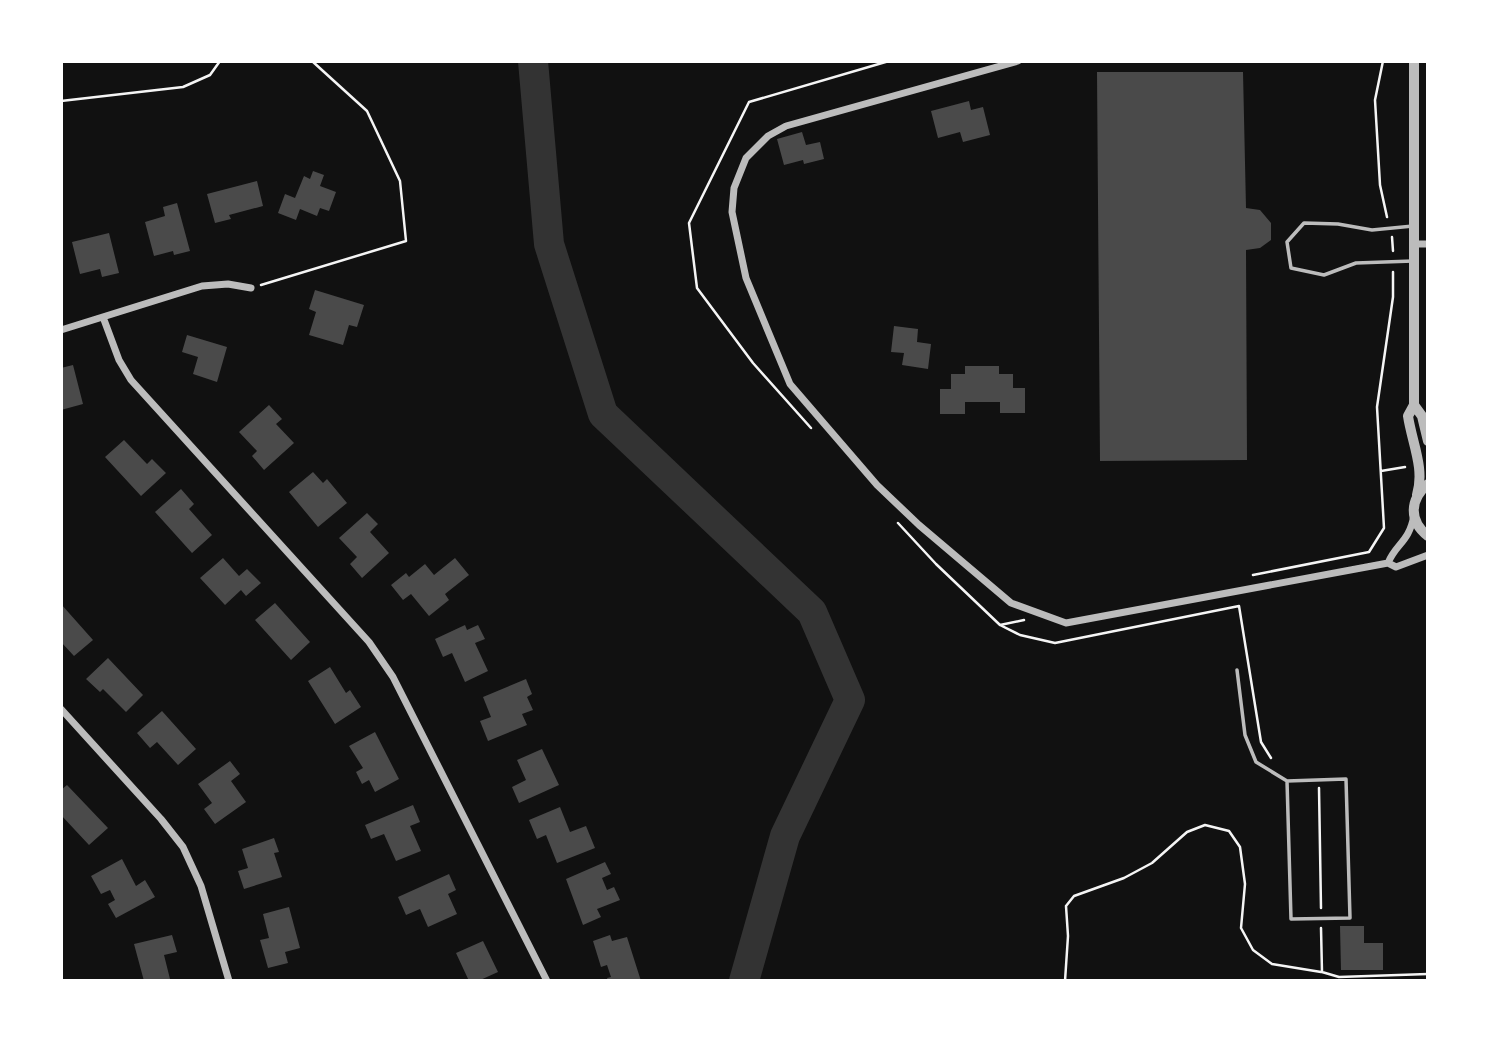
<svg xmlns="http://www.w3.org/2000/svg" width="1489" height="1042" viewBox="0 0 1489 1042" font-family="'Archivo Narrow',sans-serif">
<rect width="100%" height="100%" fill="#111"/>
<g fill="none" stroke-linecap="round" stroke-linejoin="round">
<path stroke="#333" stroke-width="30" d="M533 61 549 244 603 414 812 612 850 700 785 836 744 981"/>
</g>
<path fill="#4a4a4a" d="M1097 72H1243L1246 208 1260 210 1271 223V240L1260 248 1246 250 1247 460 1100 461Z
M969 101 971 110 983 107 990 135 963 142 960 132 938 138 931 111Z
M802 132 806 145 820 142 824 159 804 164 803 160 784 165 777 139Z
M313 171 324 175 320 186 336 192 329 211 320 208 317 216 300 209 296 220 278 213 285 194 295 198 304 176 310 179Z
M257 181 263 206 229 215 231 219 215 223 207 194Z
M177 203 190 251 174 255 173 251 154 256 145 222 165 216 163 207Z
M109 233 119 273 102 277 100 269 80 274 72 242Z
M315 290 364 305 357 327 349 325 343 345 309 335 316 312 309 309Z
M894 326 918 329 917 342 931 344 928 369 902 365 904 353 891 352Z
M187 335 227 347 217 382 193 374 198 357 182 352Z
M73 365 83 404 61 410V368Z
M965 366H999V374H1013V388H1025V413H1000V402H965V414H940V389H951V374H965Z
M269 405 282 419 276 424 294 443 264 470 252 456 257 451 239 432Z
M124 440 147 464 152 459 166 473 141 496 105 457Z
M313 472 323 483 327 479 347 503 318 527 289 492Z
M181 489 194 504 189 509 212 535 192 553 155 512Z
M367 513 378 524 370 532 389 553 362 578 350 564 357 557 339 538Z
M223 558 239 576 247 569 261 583 246 596 241 590 225 605 200 578Z
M455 558 469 575 445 594 449 600 429 616 411 594 403 600 391 585 406 573 409 577 425 564 434 575Z
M275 603 310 642 291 660 255 620Z
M61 604 93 640 74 656 61 642Z
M465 625 467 630 478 625 485 639 475 643 488 671 465 682 452 653 443 657 435 639Z
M108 658 143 695 126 712 103 689 100 692 86 679Z
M330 667 346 693 350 690 361 707 335 724 308 681Z
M526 679 532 694 527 697 533 710 522 714 527 725 488 741 480 721 491 717 483 697Z
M162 711 196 749 178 765 157 742 150 748 137 733Z
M375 732 399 779 375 792 369 780 362 784 356 772 363 768 349 746Z
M542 749 559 785 519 803 512 787 526 780 517 760Z
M230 761 240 774 231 781 246 802 215 824 204 809 212 803 198 784Z
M67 785 108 828 89 845 61 815V790Z
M413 805 420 822 410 826 421 851 396 861 384 834 371 839 365 825Z
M560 807 570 832 586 826 595 848 557 863 546 835 537 839 529 820Z
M274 838 279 852 274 853 282 877 244 889 238 871 248 868 242 849Z
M122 859 136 886 145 880 155 897 116 918 108 904 115 900 110 890 101 894 91 876Z
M605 862 611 874 602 878 607 890 614 887 620 900 597 909 601 917 583 925 566 879Z
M449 874 456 890 448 894 457 914 428 927 420 909 406 915 398 897Z
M289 907 300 948 285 952 288 963 268 968 260 940 269 938 263 914Z
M1340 926H1364V943H1383V970H1341Z
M172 935 177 952 164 955 170 979 144 981 134 944Z
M610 935 612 941 627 937 641 981H608L607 978 611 977 607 965 601 967 593 941Z
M483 941 498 972 478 981H469L456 953Z"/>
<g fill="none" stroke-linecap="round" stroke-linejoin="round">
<path stroke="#f5f5f5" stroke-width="2.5" d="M1383 61 1375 100 1380 185 1387 217
M61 101 183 87 210 75 220 61
M1392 237 1393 251
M261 285 406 241 400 181 367 111 312 61
M811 428 753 363 697 288 689 223 749 102 889 61
M1381 471 1405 467
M898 523 936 564 1000 625 1024 620
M1253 575 1369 552 1384 528 1377 407 1393 297V272
M1000 625 1020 635 1055 643 1239 606 1261 742 1271 758
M1319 788 1321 908
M1321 928 1322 972 1339 977 1428 974
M1065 981 1068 936 1066 906 1074 896 1124 878 1152 863 1187 832 1205 825 1229 831 1240 847 1245 884 1241 928 1253 950 1272 964 1321 972"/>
<path stroke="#bcbcbc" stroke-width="3.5" d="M1413 261 1356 263 1324 275 1291 268 1287 242 1304 223 1338 224 1372 230 1413 226
M1237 670 1245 735 1256 762 1287 781 1291 919 1350 918 1346 779 1287 781"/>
<path stroke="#bcbcbc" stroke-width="7" d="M1018 61 786 126 768 136 746 158 734 188 732 212 746 278 790 384 877 485 919 525 1011 603 1066 623 1388 563 1396 567 1428 555
M1415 244H1428
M103 317 119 360 131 380 369 642 393 677 547 981
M61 330 202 286 228 284 251 288
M1388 563C1396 543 1409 543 1414 515
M61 709 161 819 183 847 201 886 229 981"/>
<path stroke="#bcbcbc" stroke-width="10" d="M1414 61V405L1408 416C1412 443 1425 468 1417 495
M1414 405 1422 416 1428 441
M1428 484C1409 500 1409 521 1428 536"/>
</g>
<rect width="1489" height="1042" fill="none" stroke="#ffffff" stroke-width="126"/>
</svg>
